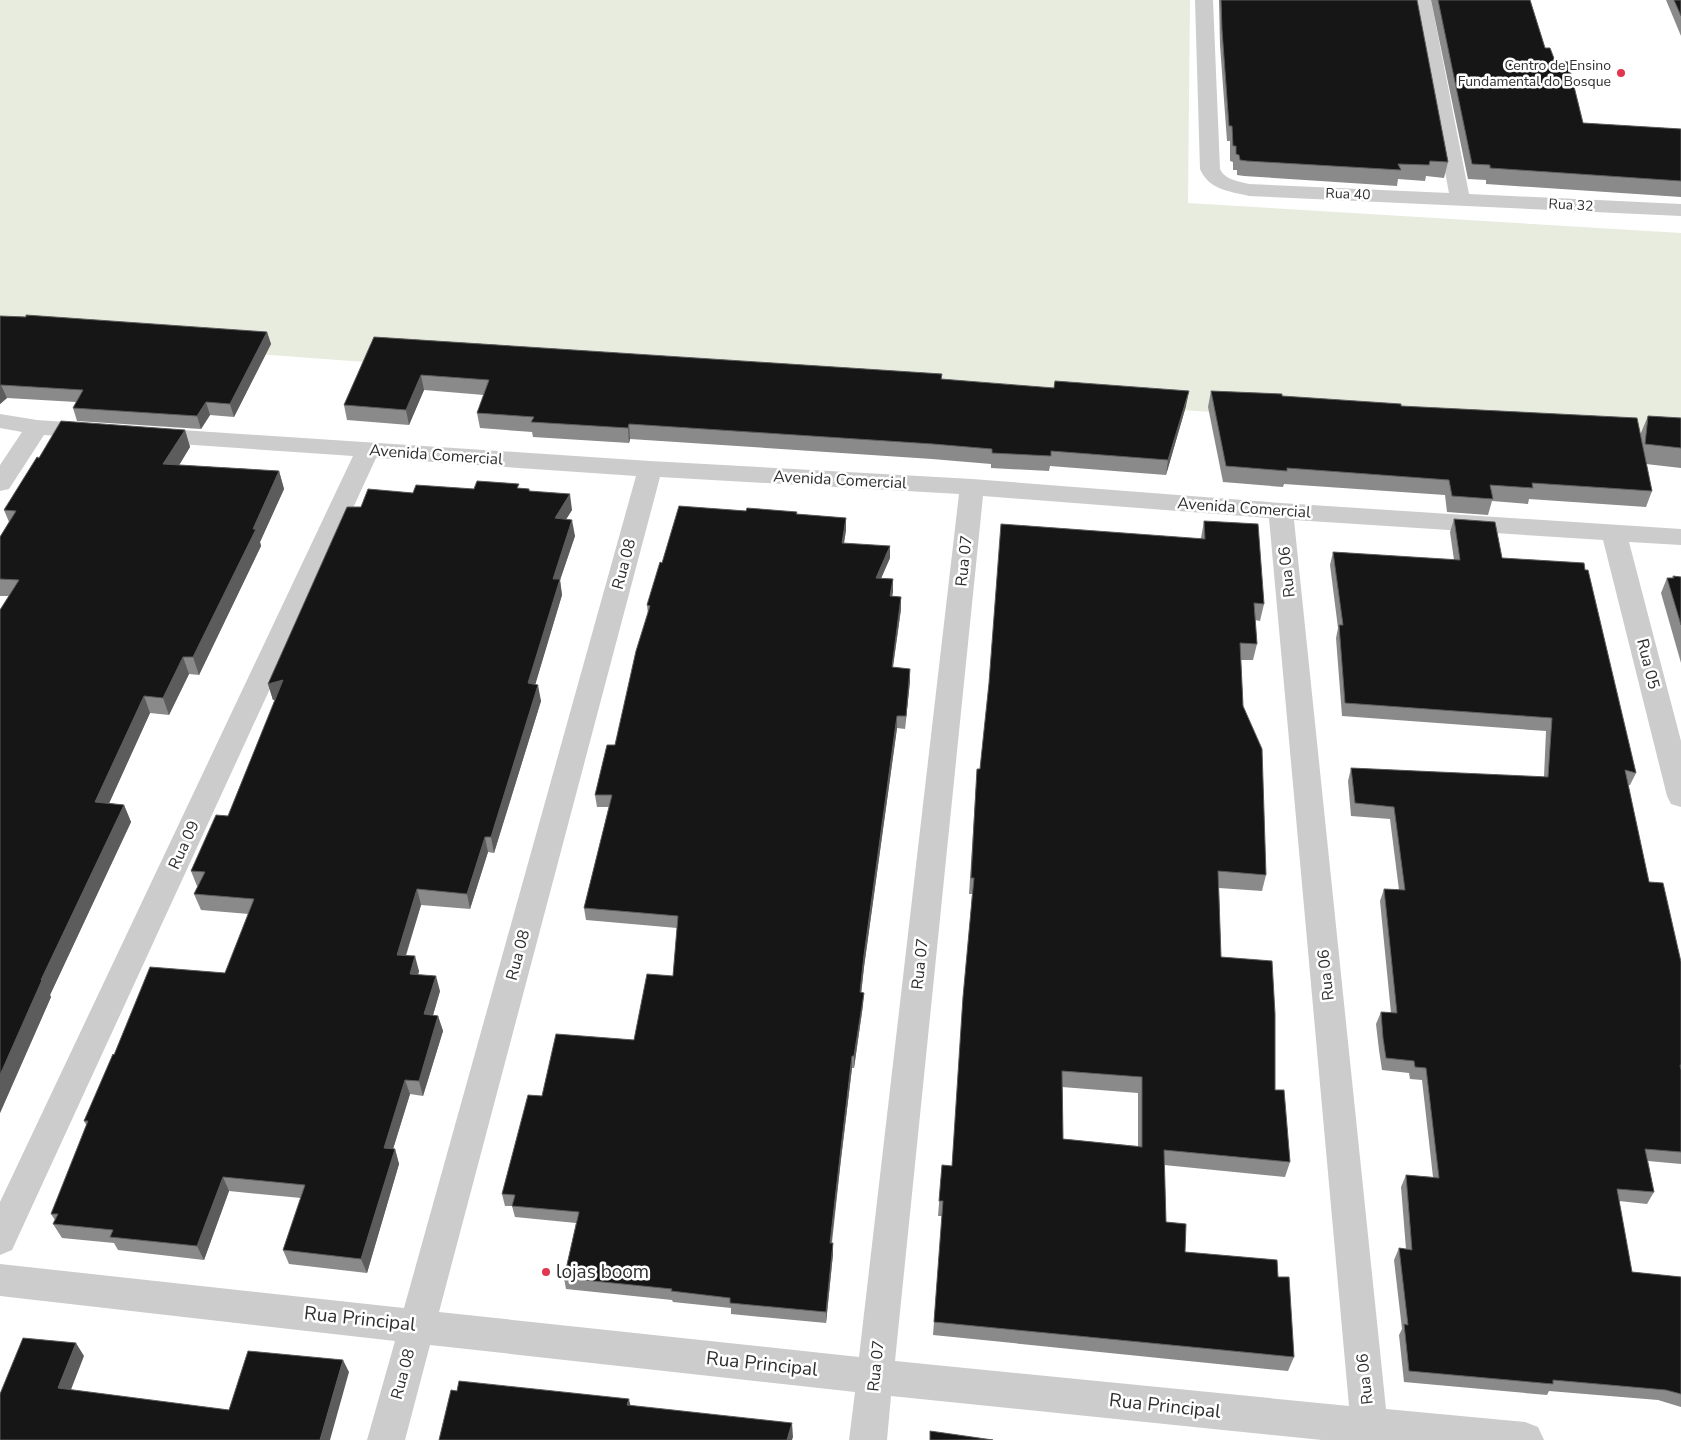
<svg xmlns="http://www.w3.org/2000/svg" width="1681" height="1440" viewBox="0 0 1681 1440" font-family="'Nunito Sans',sans-serif">
<rect width="100%" height="100%" fill="#fff"/>
<path fill="#e7ecde" d="M0 0H1190L1188 203 1681 233V442L1384 422 351 361 0 335Z"/>
<g fill="none" stroke-linecap="round" stroke-linejoin="round">
<path fill="#ccc" fill-rule="evenodd" d="M1195 0H1213L1220 169C1225 180 1238 181 1249 184L1449 193 1413 0H1431L1469 194 1681 204V216L1249 196C1229 191 1209 190 1200 169Z
M0 414 37 420 93 424 101 426 105 431 101 436 93 438 44 435 9 489 0 491V465L22 432 0 428Z
M151 428 650 461 972 479 1281 503 1681 529V545L1629 542 1681 741V807L1671 804 1667 796 1603 540 1294 520 1386 1409 1525 1422 1538 1427 1544 1440H1322L891 1396 887 1440H849L855 1392 430 1345 405 1440H367L395 1341 0 1296V1264L404 1308 636 476 376 458 12 1250 0 1255V1202L353 456 151 442 143 440 139 435 143 430ZM660 477 959 494 859 1357 439 1312ZM983 496 1269 518 1349 1406 895 1361Z"/>
</g>
<path fill="#8a8a8a" fill-rule="evenodd" d="M1219 0H1417L1448 162 1444 178 1426 176 1425 181 1398 179 1397 186 1244 176 1237 175V170H1233V162L1230 161V141H1227L1220 45Z
M1431 0H1530L1545 48 1555 61 1583 123 1681 129V197L1486 184V180L1468 179Z
M1666 0H1681V36Z
M0 316 267 332 271 344 234 417 210 415 201 429 77 421 73 408 76 402 7 398 0 404Z
M374 337 942 374V379L1186 406 1166 475 1050 466 1049 471 991 468V464L932 459 630 439 629 443 533 437 532 432 480 428 477 413 484 395 424 390 409 425 347 420 344 405Z
M1211 391 1282 396 1401 406 1640 435 1648 416 1681 418V468L1646 464 1652 491 1646 507 1529 499 1528 504 1492 501 1488 515 1447 512 1445 495 1284 484 1283 487 1223 482 1208 407Z
M185 430 190 447 179 465 279 471 284 489 260 542 261 546 199 675 189 674 169 715 150 713 109 803 124 805 131 822 50 995 51 997 0 1113V610L9 596H0V537L9 522 4 510 39 458Z
M519 488 529 489 530 491 572 510 566 519 575 536 560 580 562 595 535 684 541 701 494 853 488 852 470 909 421 905 406 956 419 971 418 975 440 991 433 1015 438 1016 443 1031 423 1096 410 1094 393 1149H395L399 1164 367 1273 289 1264 283 1250 301 1198 229 1191 204 1260 118 1250 114 1243 62 1238 53 1224 55 1220 51 1214 87 1126 84 1121 114 1055 225 973 249 914 201 910 194 894 198 886H197L191 871 228 816 275 700H273L268 684 361 507 413 493 474 489Z
M746 511 797 512V514L846 518V530L844 543 890 558 881 578 893 579 892 596 901 597V609L893 667 910 681 905 729 897 728 864 967 861 993 863 1005 854 1068H852L841 1159 832 1243 833 1254 826 1323 731 1314V1308L673 1302 672 1300 566 1289 564 1278 576 1223 515 1217 512 1206H505L502 1194 542 1096 634 1040 673 976 677 928 586 920 584 908 609 807H597L595 795 615 745 648 614 647 605 662 563Z
M1454 519 1502 558 1585 570 1636 773 1630 785H1628L1649 882 1681 962V1164L1648 1161 1654 1192 1647 1204 1619 1201 1632 1272 1681 1277V1407L1658 1400 1549 1391 1547 1395 1404 1382 1399 1335 1402 1329 1394 1260 1399 1248 1406 1249 1401 1187 1406 1175 1433 1177 1422 1080 1410 1079 1409 1073 1382 1070 1379 1050 1376 1024 1381 1012 1391 1013 1380 901 1384 889 1399 890 1390 819 1351 816 1348 781 1351 768 1544 777 1546 731 1342 716 1336 638 1338 628 1330 565 1333 552 1454 560 1450 532Z
M1204 521 1264 604 1260 621 1255 620 1257 644 1253 660H1241L1243 706 1266 875 1262 891 1219 888 1221 957 1275 1090 1290 1162 1285 1177 1164 1165 1166 1222 1185 1252 1278 1277 1294 1357 1288 1371 933 1335 942 1216H938L942 1165 952 1166 972 894H969L976 785 980 769 1201 538ZM1062 1087 1138 1093V1146L1063 1139Z
M1673 576 1681 577V663L1661 593 1667 578H1672Z"/>
<path fill="#5c5c5c" d="M267 332 271 344 234 417 230 404Z
M421 375 424 390 409 425 406 410Z
M1 385 7 398 0 404V386Z
M1189 391 1186 406 1166 475 1168 460Z
M206 402 210 415 201 429 197 416Z
M629 424 630 439 629 443 628 428Z
M185 430 190 447 169 482 163 464Z
M279 471 284 489 260 542 261 546 199 675 193 657Z
M570 494 572 510 557 534 555 518Z
M846 518V530L842 555V543Z
M572 520 575 536 560 580 562 595 531 699 528 683 553 579Z
M890 546V558L876 590V578Z
M893 579V592L890 608V596Z
M901 597V609L891 680 892 667Z
M183 657 189 674 169 715 163 698Z
M910 669V681L905 729 906 716Z
M283 680 288 695 273 700 268 684Z
M538 685 541 701 494 853 491 837Z
M144 696 150 713 102 819 95 802Z
M897 716V728L864 967 860 1004V992L864 955Z
M124 805 131 822 50 995 51 997 0 1113V1075L41 980Z
M485 837 488 852 470 909 467 894Z
M417 889 421 905 401 970 397 955Z
M415 956 419 971 414 989 410 974Z
M436 976 440 991 429 1029 424 1014Z
M864 993 863 1005 854 1068V1056Z
M438 1016 443 1031 423 1096 419 1081Z
M852 1056V1068L841 1159 830 1254V1243L841 1148Z
M405 1080 410 1094 389 1162 384 1148Z
M395 1149 399 1164 367 1273 361 1259Z
M223 1177 229 1191 204 1260 197 1246Z
M833 1243V1254L826 1323V1312Z
M76 1343 84 1356 67 1400 58 1388Z
M343 1360 349 1372 330 1440H320Z
M629 1399 632 1412 627 1405Z
M792 1423 793 1437 792 1440H787Z"/>
<path fill="#161616" stroke="#5c5c5c" fill-rule="evenodd" d="M1221 0H1417L1448 162 1430 161 1429 165 1398 164 1401 170 1247 161 1240 160 1239 155 1236 154V146H1233L1232 126H1229L1222 30Z
M1438 0H1530L1545 48H1550L1555 61 1568 62 1583 123 1681 129V181L1490 168V165L1472 164Z
M1674 0H1681V16Z
M26 315 267 332 230 404 206 402 197 416 73 408 83 390 1 385 0 386V316L26 317Z
M374 337 942 374 941 379 1054 388 1055 381 1189 391 1168 460 1051 451V456L992 453V449L933 444 629 424 628 428 531 422 534 417 477 413 489 380 421 375 406 410 344 405Z
M1211 391 1282 394V396L1401 404V406L1637 418 1652 491 1532 483 1533 488 1490 485 1493 499 1452 496 1449 480 1287 468V471L1226 466Z
M1648 416 1681 418V448L1645 444Z
M61 421 185 430 163 464 279 471 253 529H256L193 657H183L163 698 144 696 95 802 124 805 41 980H42L0 1075V610L19 580 0 579V537L16 511 4 510 37 457 39 458Z
M477 481 519 484 517 488 529 489V491L570 494 555 518 572 520 553 579H560L528 683 538 685 491 837H485L467 894 417 889 397 955 415 956 410 974 436 976 424 1014 438 1016 419 1081 405 1080 384 1148 395 1149 361 1259 283 1250 305 1185 223 1177 197 1246 110 1237 113 1230 53 1224 58 1214H51L88 1121H84L113 1054 114 1055 150 967 225 973 254 899 194 894 205 872 191 871 216 815 228 816 283 680 268 684 347 507H361L368 489 413 493 416 485 474 489Z
M679 506 746 511 747 508 797 512 796 514 846 518 842 543 890 546 876 578 893 579 890 596 901 597 892 667 910 669 906 716H897L864 955 860 992 864 993 854 1056H852L841 1148 830 1243H833L826 1312 730 1303V1298L671 1291 672 1289 564 1278 579 1212 512 1206 515 1195 502 1194 528 1095 542 1096 556 1034 634 1040 647 974 673 976 678 916 584 908 612 795H595L607 745H615L636 651 650 606 647 605 660 562 662 563Z
M1454 519 1495 522 1502 558 1584 563 1585 570H1588L1636 773 1625 770 1649 882 1663 883 1681 962V1065H1680L1681 1070V1152L1645 1149 1654 1192 1617 1189 1632 1272 1681 1277V1394L1666 1390 1553 1380V1384L1409 1371 1404 1324 1408 1325 1399 1248 1412 1250 1406 1175 1439 1178 1426 1068 1415 1067 1414 1061 1386 1058 1383 1038 1381 1012 1397 1013 1384 889 1405 890 1394 807 1355 803 1351 768 1548 777 1552 718 1345 703 1339 625H1343L1333 552 1460 560Z
M1204 521 1258 524 1264 604 1254 603 1257 644 1240 643 1243 706 1262 749 1266 875 1218 871 1221 957 1272 961 1275 1014V1090H1284L1290 1162 1164 1150 1166 1222 1186 1224 1185 1252 1277 1260 1278 1277H1289L1294 1357 934 1322 943 1201H939L942 1165 952 1166 963 997 974 878H971L977 769H980L989 683 1001 524 1205 539ZM1062 1071 1142 1077V1147L1063 1139Z
M1673 576 1681 577V625L1667 578H1674Z
M23 1338 76 1343 58 1388 229 1410 248 1351 343 1360 320 1440H0V1394Z
M459 1381 629 1399 627 1405 792 1423 787 1440H439L451 1390 457 1391Z
M930 1431 993 1440H930Z"/>
<g fill="#e3354f" stroke="#fff" stroke-width="2">
<circle cx="1621" cy="73" r="5"/>
<circle cx="546" cy="1272" r="5"/>
</g>
<g text-anchor="middle" dominant-baseline="central" stroke-width="5" stroke-linejoin="round" paint-order="stroke">
<g font-size="14" fill="#2f2f2f" stroke="#fff" text-anchor="end">
<text x="1611" y="65">Centro de Ensino<tspan x="1611" dy="16">Fundamental do Bosque</tspan></text>
</g>
<g font-size="14" fill="#2f2f2f" stroke="#fff">
<text transform="translate(1348 194) rotate(2)">Rua 40</text>
<text transform="translate(1571 205) rotate(3)">Rua 32</text>
</g>
<g font-size="16" fill="#2f2f2f" stroke="#fff">
<text transform="translate(436 455) rotate(4)">Avenida Comercial</text>
<text transform="translate(840 480) rotate(3)">Avenida Comercial</text>
<text transform="translate(1244 508) rotate(4)">Avenida Comercial</text>
<text transform="translate(964 561) rotate(-84)">Rua 07</text>
<text transform="translate(624 564) rotate(-75)">Rua 08</text>
<text transform="translate(1287 572) rotate(-96)">Rua 06</text>
<text transform="translate(1648 664) rotate(76)">Rua 05</text>
<text transform="translate(184 845) rotate(-65)">Rua 09</text>
<text transform="translate(518 955) rotate(-75)">Rua 08</text>
<text transform="translate(920 964) rotate(-84)">Rua 07</text>
<text transform="translate(1326 975) rotate(-96)">Rua 06</text>
<text transform="translate(876 1366) rotate(-84)">Rua 07</text>
<text transform="translate(403 1374) rotate(-75)">Rua 08</text>
<text transform="translate(1365 1379) rotate(-96)">Rua 06</text>
</g>
<g font-size="19" fill="#2f2f2f" stroke="#fff" text-anchor="start">
<text x="556" y="1272">lojas boom</text>
</g>
<g font-size="19" fill="#2f2f2f" stroke="#fff">
<text transform="translate(360 1319) rotate(6)">Rua Principal</text>
<text transform="translate(762 1364) rotate(6)">Rua Principal</text>
<text transform="translate(1165 1406) rotate(6)">Rua Principal</text>
</g>
</g>
</svg>
